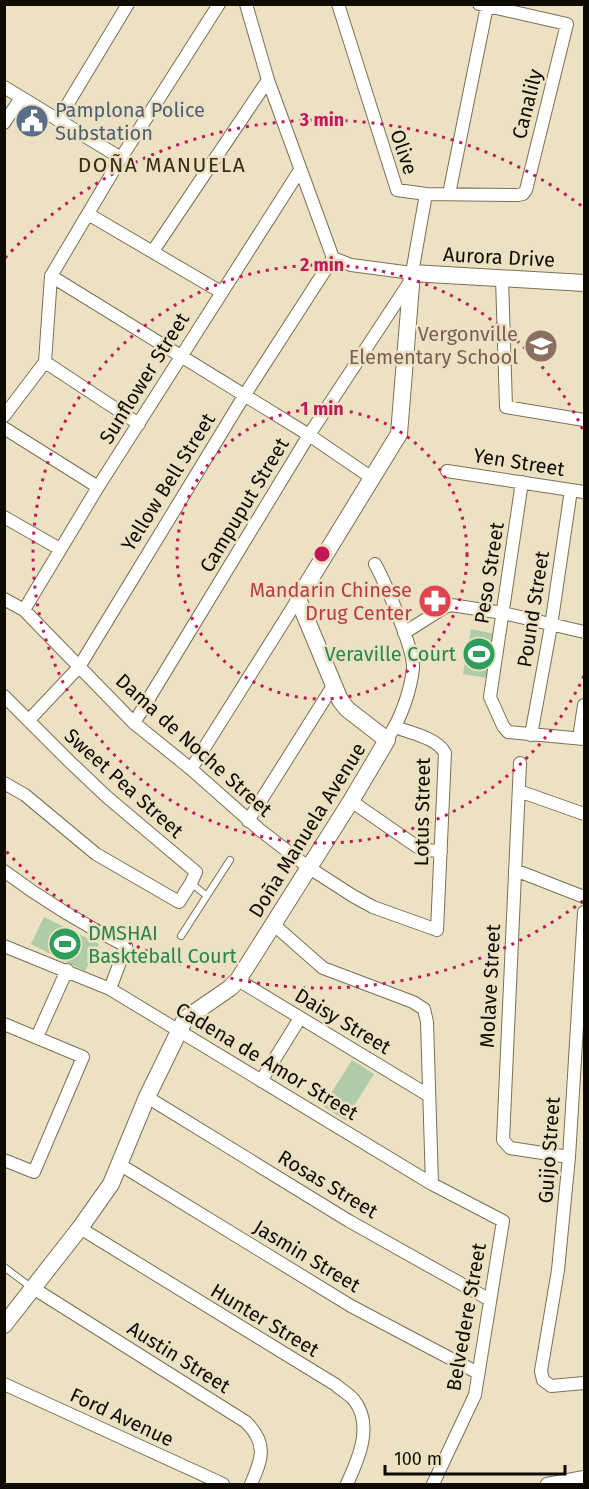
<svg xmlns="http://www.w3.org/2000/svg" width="589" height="1489" viewBox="0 0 589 1489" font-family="'Fira Sans',sans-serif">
<rect width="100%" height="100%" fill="#ece1c2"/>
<path fill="#b0cba8" d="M471 629 495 634 487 678 463 674Z
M44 917 99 944 85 971 31 944Z
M352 1060 374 1074 345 1120 323 1106Z"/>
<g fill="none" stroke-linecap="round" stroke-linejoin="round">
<g stroke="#7a7054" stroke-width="8">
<path id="lane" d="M191 883 207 896
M181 936 230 860
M4 1267 32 1288"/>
</g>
<g stroke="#7a7054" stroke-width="14">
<path id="street" d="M246 4 268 80 333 258 351 265 412 273 426 194
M338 4 397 190 426 194 518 195 523 194 526 190 567 24 479 4
M4 87 121 158
M58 120 128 4
M4 123 21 98
M449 194 487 6
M88 214 221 292
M153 251 268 80
M51 276 309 435 372 478
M502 278 506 407 584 420
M45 362 139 424
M4 416 45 362 51 276 121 158 219 4
M4 428 98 487
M447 471 584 492
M522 482 490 697 503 726 508 732 584 739
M4 517 60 549
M375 564C385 582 414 649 413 668 411 689 402 715 391 733
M4 599 24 610 134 723 191 769 260 830 308 867 353 896 373 907 437 930 445 753C437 738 411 733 395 727
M24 610 98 487 300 170
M404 633 445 607 451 605 503 613 584 632
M4 696 69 761 107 797 196 872 191 883 179 902 96 854 25 795 4 783
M29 720 79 667 244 396 333 258
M134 723 309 435 411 280
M531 735 551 626 571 490
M579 738 584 705
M520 763 503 1140 510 1148 569 1157
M191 769 298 599
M519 791 584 814
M351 801 416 846 423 850 441 851
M248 821 333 686
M515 870 584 897
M4 871C44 901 82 924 126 946L110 989
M584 912 569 1157 558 1270 541 1371 543 1380 551 1386 584 1383
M273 924 323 968 413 1002 424 1009 427 1022 432 1184
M4 946 110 989 432 1184 503 1221 475 1395 433 1484
M238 980 428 1095
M4 1024 83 1057 34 1172 4 1160
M37 1037 67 970
M261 1081 300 1018
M147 1097 349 1221 490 1300
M119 1164 351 1306 478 1373
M80 1228 336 1385C341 1390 349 1394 354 1400 374 1425 358 1460 347 1484
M33 1288 246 1422C268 1444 262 1459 251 1484
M4 1384 223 1484
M547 1484 584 1477"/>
</g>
<g stroke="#7a7054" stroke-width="18">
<path id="secondary" d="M4 1325 80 1228 111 1184 147 1097 185 1019 230 988 238 980 351 801 387 740 347 709 340 700 298 599 399 434 412 273 584 283"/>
</g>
<use href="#lane" stroke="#fff" stroke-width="6"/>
<use href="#street" stroke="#fff" stroke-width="12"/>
<use href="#secondary" stroke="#fff" stroke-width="16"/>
</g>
<g fill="none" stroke="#c2185b" stroke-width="3" stroke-dasharray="3 6">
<circle cx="322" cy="554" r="145"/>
<path d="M584 676A289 289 0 1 1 584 432"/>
<path d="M583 901A434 434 0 0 1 5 850M5 258A434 434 0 0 1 583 207"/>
</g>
<defs>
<g id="civic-disc" transform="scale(1.725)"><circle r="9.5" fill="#5c6f8a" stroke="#ece1c2"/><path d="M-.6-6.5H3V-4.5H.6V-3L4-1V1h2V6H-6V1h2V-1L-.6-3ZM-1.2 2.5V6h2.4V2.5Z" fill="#fff"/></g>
<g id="school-disc" transform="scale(1.725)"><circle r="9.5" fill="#8d6e63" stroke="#ece1c2"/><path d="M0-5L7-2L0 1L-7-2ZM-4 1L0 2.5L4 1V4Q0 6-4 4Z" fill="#fff"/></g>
<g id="pharmacy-disc" transform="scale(1.725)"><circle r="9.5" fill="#e0444e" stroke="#ece1c2"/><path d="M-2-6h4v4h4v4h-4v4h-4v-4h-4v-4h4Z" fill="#fff"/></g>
<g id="stadium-disc" transform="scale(1.725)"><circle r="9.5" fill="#2e9e5b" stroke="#ece1c2"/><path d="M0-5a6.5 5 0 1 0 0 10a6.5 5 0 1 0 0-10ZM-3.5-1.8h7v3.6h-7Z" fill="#fff"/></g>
</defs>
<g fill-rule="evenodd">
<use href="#civic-disc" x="32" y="121"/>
<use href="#school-disc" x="541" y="346"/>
<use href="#pharmacy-disc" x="435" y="601"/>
<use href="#stadium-disc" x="479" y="654"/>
<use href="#stadium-disc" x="65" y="944"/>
</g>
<g text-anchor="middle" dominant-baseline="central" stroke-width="5" stroke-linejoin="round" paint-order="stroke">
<g font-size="20" fill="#0f0b03" stroke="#ece1c2">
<text transform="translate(527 104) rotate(-76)">Canalily</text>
<text transform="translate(404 152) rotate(71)">Olive</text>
<text transform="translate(499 257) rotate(3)">Aurora Drive</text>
<text transform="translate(144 378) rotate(-58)">Sunflower Street</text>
<text transform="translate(519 462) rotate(9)">Yen Street</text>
<text transform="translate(168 482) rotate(-58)">Yellow Bell Street</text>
<text transform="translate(244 505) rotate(-59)">Campuput Street</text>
<text transform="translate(489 573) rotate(-81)">Peso Street</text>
<text transform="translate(533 609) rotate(-81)">Pound Street</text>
<text transform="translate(194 745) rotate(42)">Dama de Noche Street</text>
<text transform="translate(124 783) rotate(42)">Sweet Pea Street</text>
<text transform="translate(422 812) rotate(-89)">Lotus Street</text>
<text transform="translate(307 830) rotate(-58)">Doña Manuela Avenue</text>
<text transform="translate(490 986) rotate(-87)">Molave Street</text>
<text transform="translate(343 1021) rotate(31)">Daisy Street</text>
<text transform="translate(267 1061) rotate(31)">Cadena de Amor Street</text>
<text transform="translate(549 1150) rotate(-86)">Guijo Street</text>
<text transform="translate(328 1184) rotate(31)">Rosas Street</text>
<text transform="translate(307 1256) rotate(31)">Jasmin Street</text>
<text transform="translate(466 1317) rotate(-80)">Belvedere Street</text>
<text transform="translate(265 1320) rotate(31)">Hunter Street</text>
<text transform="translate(179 1357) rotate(32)">Austin Street</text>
<text transform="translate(122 1417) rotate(25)">Ford Avenue</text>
</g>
<g font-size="20" fill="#4e5e75" stroke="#ece1c2" text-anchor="start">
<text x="55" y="110">Pamplona Police<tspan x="55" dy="23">Substation</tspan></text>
</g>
<g font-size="20" fill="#785e54" stroke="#ece1c2" text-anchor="end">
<text x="518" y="334">Vergonville<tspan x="518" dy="23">Elementary School</tspan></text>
</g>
<g font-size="20" fill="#be3a42" stroke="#ece1c2" text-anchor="end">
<text x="412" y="590">Mandarin Chinese<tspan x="412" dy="23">Drug Center</tspan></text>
</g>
<g font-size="20" fill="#27864d" stroke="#ece1c2" text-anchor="end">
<text x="456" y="654">Veraville Court</text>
<text x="88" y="933" text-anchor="start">DMSHAI<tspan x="88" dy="23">Baskteball Court</tspan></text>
</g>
<g font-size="21" letter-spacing="1.5" fill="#372e14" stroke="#ece1c2">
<text x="162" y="165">DOÑA MANUELA</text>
</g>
</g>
<circle cx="322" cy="554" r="9" fill="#c2185b" stroke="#ece1c2" stroke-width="3"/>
<g font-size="18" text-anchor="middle" font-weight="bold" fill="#c2185b" stroke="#ece1c2" stroke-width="5" stroke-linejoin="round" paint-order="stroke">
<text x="322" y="126">3 min</text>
<text x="322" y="271">2 min</text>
<text x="322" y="415">1 min</text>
</g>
<rect width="589" height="1489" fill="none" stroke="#0f0b03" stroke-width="12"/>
<path d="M385 1465v9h180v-9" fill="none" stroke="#0f0b03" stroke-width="3"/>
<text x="394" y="1465" font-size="18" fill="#0f0b03" stroke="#ece1c2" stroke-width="4.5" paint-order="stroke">100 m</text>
</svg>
